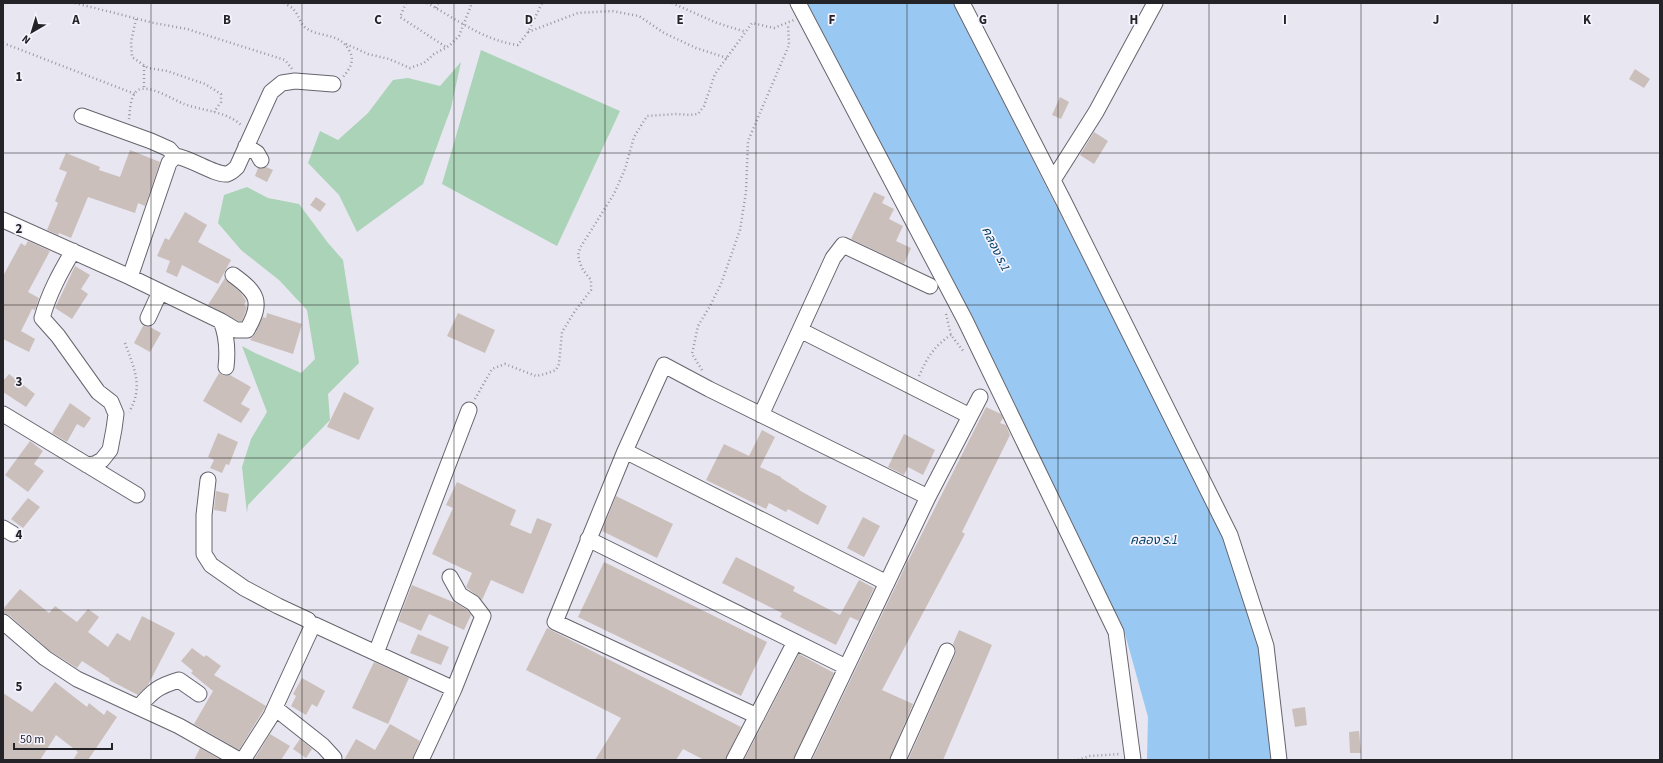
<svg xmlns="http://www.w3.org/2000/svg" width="1663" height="763" viewBox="0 0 1663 763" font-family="'Source Sans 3','Noto Sans Thai',sans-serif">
<rect width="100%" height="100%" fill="#e8e6f1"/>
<path fill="#aad3b7" d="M481 50 620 111 557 246 442 184Z
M461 62 451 108 423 184 357 232 339 195 308 163 320 131 338 140 368 113 393 80 408 78 440 86Z
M247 187 268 198 299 204 328 243 343 260 359 363 328 394 330 420 248 505 247 513 242 467 251 439 267 412 242 346 255 353 301 373 315 359 307 310 279 280 241 250 218 223 224 195Z"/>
<path fill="#99c9f2" d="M806 3H953L1227 542 1261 648 1276 760H1147L1148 717 1125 634Z"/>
<path fill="#cbbfbb" d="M1635 69 1650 79 1644 88 1629 79Z
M1060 97 1069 102 1061 119 1052 115Z
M1094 132 1108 141 1094 164 1080 155Z
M130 150 160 162 145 206 138 203 135 213 88 197 71 238 59 233 58 235 47 230 58 203 55 201 67 172 59 169 66 153 100 167 99 170 120 177Z
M266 167 273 170 267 182 255 176 258 168Z
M874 192 885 197 882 203 894 209 889 219 903 226 896 241 911 248 904 264 851 239Z
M316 197 326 204 320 212 310 205Z
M185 212 207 225 198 242 231 260 218 284 182 265 177 277 166 272 170 261 157 256 165 238 169 240Z
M28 241 50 251 28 292 39 298 35 310 32 309 21 331 35 339 29 352 3 339V276L21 243 25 246Z
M75 266 90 275 81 289 88 294 72 319 55 308Z
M225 278 241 293 246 301 244 305 247 307 246 310 242 321H238L208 305Z
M267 313 302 324 293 354 250 340 255 334 263 317 266 318Z
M458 313 495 330 485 353 447 336Z
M143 326 150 327 161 333 150 352 134 343Z
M219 373 225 376 230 375 251 387 241 404 250 409 241 423 203 401Z
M9 374 35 394 26 407 3 392V381Z
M344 392 374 408 359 440 327 427Z
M70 403 91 418 84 428 77 424 67 442 52 433Z
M986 407 1001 414 1003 418 1000 423 1006 425 1010 435 962 532 965 534 882 690 913 704 889 760H812L903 571Z
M762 430 775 437 760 467 781 477V478L799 489V490L827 506 818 525 788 509 786 512 769 503 766 509 706 480 724 444 749 456Z
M218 433 238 442 229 465 226 464 222 473 210 468 214 460 208 457Z
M904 434 935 450 923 475 908 467 904 475 888 467Z
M30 441 43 451 34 464 44 471 28 492 5 475Z
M457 482 516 510 510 525 531 534 537 518 552 524 523 594 491 580 482 600 466 587 472 573 432 554 453 508 446 505Z
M216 491 229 494 226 512 214 510Z
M616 496 673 524 657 558 602 531Z
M28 498 40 507 23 528 11 519Z
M863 517 880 526 864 557 847 548Z
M736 557 795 587 793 591 840 615 859 580 874 588 859 621 850 617 836 645 780 617 782 613 722 583Z
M604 562 767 642 741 696 578 617Z
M412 585 458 604 467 610 471 615 464 630 429 614 421 631 398 621Z
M20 589 49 613 55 606 77 622 88 609 99 617 88 632 108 647 117 633 130 641 142 616 175 633 148 685 138 695 109 680 110 679 82 661 77 668 50 651 9 615 3 613V609Z
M547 628 741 727 725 760H704L683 749 676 760H595L621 718 526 670Z
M959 630 992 645 943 760H908L955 655 956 650 953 644Z
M418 634 449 647 441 665 410 653Z
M192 648 204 657 206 655 221 666 214 675 266 706 239 750 194 724 213 691 191 673 193 671 181 661Z
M799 654 834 673 793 760H744Z
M374 662 409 678 388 724 352 708Z
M302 678 325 691 317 707 312 704 306 715 291 706 296 696 293 694Z
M55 682 87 707 89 703 104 715 107 710 117 717 107 732 88 760H73L78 752 56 735 40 760H3V693L32 712Z
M1305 707 1307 725 1295 727 1292 709Z
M390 724 420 741 412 760H344L356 739 375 750Z
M1359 731 1361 753H1350L1349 732Z
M270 734 290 746 281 760H254Z
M300 739 312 749 306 758 293 749Z
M200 748 221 760H194Z"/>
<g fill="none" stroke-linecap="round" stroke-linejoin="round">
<g stroke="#66656e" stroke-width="17">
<path id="minor" d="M798 3 965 320 1116 632 1133 760
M962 3 1064 202 1230 535 1266 646 1279 760
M82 116 151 141 169 149 175 156
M246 146 257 153 261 160
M1053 180 1096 112 1155 3
M3 220 130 277 221 321 236 330H247C263 302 258 293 233 275
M73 251C60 273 49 293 42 318L58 336 98 392 111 402 116 414 114 429 110 450 102 460 95 464 87 465
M130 277 169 163 175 156C191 158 214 175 227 174 231 173 234 170 237 167L271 92 282 83 295 81 333 84
M148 318 160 292
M221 321C227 336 228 350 226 367
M800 330 970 416
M3 414 137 495
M761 415 833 258 843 245 930 286
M625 451 887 583
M208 480 204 515V554L211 565 244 588 278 606 308 620 313 627
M3 528 13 534
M588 539 846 667
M3 622 45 658 77 679 179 726 239 760
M376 653 469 410
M139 707C152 691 159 686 179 680L199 694
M275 708 323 746 334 758
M757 716 555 622 625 451 664 365 709 389 928 497
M243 760 271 716 311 629 315 625 454 689
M421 760 454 689 483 616 473 603 460 595 450 577
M734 760 795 642
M802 760 928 497 980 397
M898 760 947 651"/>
</g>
<path stroke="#9998a0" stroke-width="2.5" stroke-dasharray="1 3" stroke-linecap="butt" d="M75 3 154 23 187 29 285 60 292 69
M284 3C287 5 292 7 294 10 299 15 300 24 306 28 322 39 339 31 350 52 355 61 349 70 343 77
M406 3 400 17 446 47
M427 3C456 19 485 41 518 45L528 32 542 3
M672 3 717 23 746 32
M436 8 438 3
M136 19 131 42 132 57 148 68 167 71 205 84 221 94V102L214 112
M528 32 578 13 612 11 639 16 664 33 696 48 727 58
M3 43 135 94
M346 44 368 54 389 59 410 68 424 63 434 54 449 46 459 36 472 3
M144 66V89
M129 119C130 111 130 95 138 90 149 84 174 100 184 104 203 111 227 111 242 126
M946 314 951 335 964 352
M125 343C134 368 144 387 129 412
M702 370 692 354 698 326 710 306 721 284 740 230 746 192 748 141 789 45 788 24
M919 376C927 358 934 346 951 335
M475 399 492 369 505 364 536 376 545 374 556 370 559 364 562 332 575 311 591 290V280L583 270 580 263 578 255 580 248 614 194 625 169 634 137 647 116 677 114 689 115 698 114 704 106 715 74 752 23 774 28 794 20
M1078 760 1090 756 1120 754"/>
<use href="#minor" stroke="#fff" stroke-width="15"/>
</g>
<path fill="none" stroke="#242428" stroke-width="1" stroke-opacity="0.55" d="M151 3V760M302 3V760M454 3V760M605 3V760M756 3V760M907 3V760M1058 3V760M1209 3V760M1361 3V760M1512 3V760M3 153H1660M3 305H1660M3 458H1660M3 610H1660"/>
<g text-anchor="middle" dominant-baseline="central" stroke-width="3.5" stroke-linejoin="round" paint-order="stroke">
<g font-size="13" font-style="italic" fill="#074268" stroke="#f5f3fe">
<text transform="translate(996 249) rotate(64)">คลอง ร.1</text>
<text x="1154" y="540">คลอง ร.1</text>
</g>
</g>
<g font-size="13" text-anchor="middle" font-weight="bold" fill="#242428" stroke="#f5f3fe" stroke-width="3.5" stroke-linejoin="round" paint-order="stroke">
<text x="76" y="24">A</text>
<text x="227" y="24">B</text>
<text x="378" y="24">C</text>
<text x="529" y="24">D</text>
<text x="680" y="24">E</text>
<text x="832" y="24">F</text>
<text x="983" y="24">G</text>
<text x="1134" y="24">H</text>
<text x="1285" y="24">I</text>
<text x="1436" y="24">J</text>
<text x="1587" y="24">K</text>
<text x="19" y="81">1</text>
<text x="19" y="233">2</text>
<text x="19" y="386">3</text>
<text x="19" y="539">4</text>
<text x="19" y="691">5</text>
</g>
<rect width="1663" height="763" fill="none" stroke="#242428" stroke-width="8"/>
<g transform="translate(32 32) rotate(218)" stroke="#f5f3fe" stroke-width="3" paint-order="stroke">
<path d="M0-3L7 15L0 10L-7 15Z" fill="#242428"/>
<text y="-6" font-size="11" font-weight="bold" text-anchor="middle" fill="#242428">N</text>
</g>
<path d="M14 743v6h98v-6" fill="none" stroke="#242428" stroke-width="2"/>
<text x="20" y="743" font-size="12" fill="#242428" stroke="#f5f3fe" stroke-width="3" paint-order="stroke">50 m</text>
</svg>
